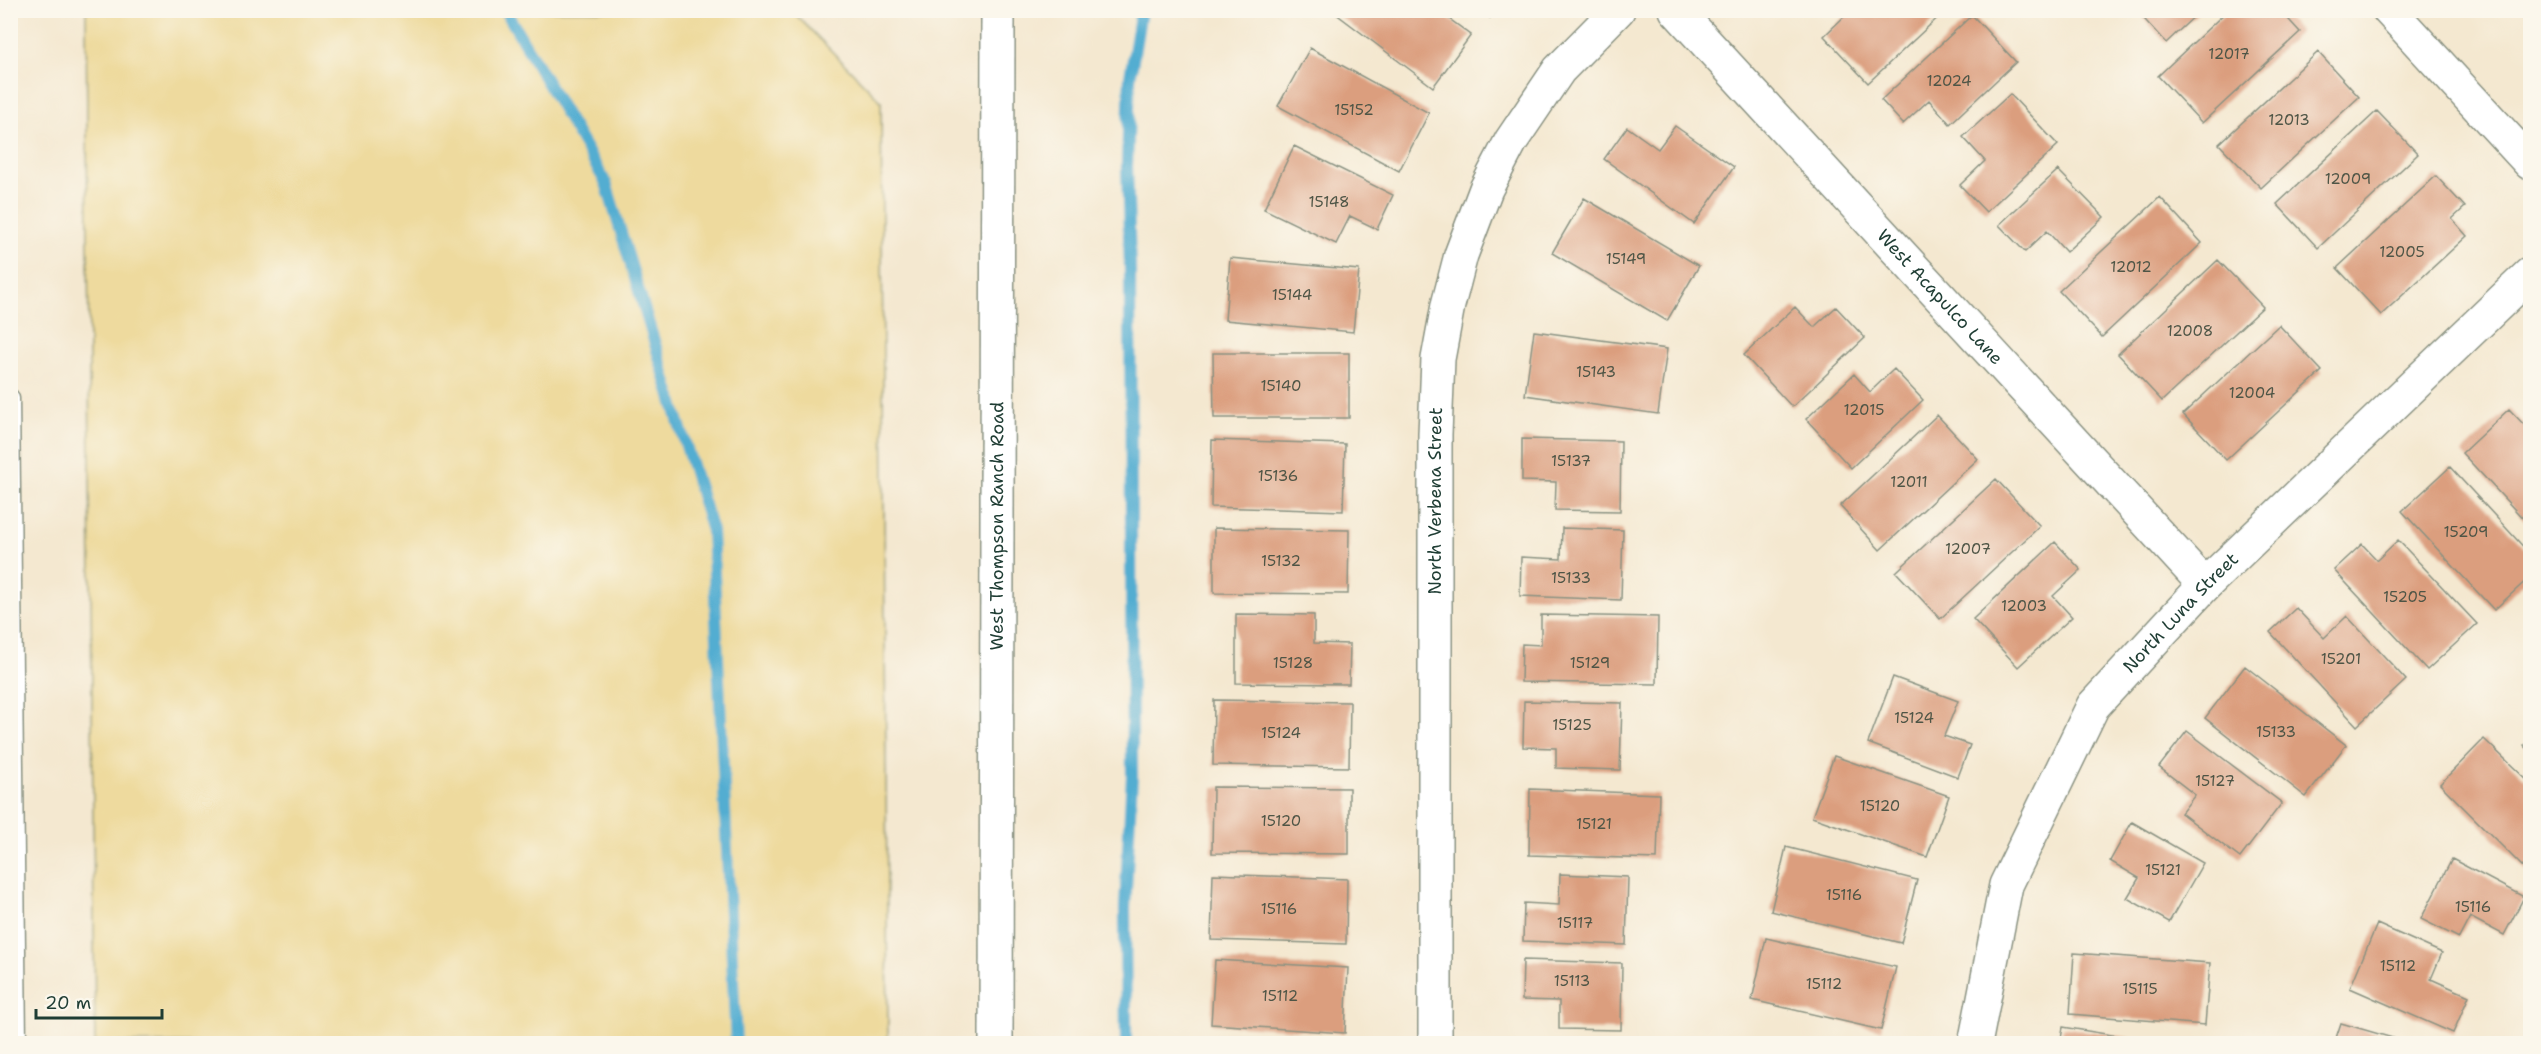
<svg xmlns="http://www.w3.org/2000/svg" width="2541" height="1054" viewBox="0 0 2541 1054" font-family="'Shantell Sans',sans-serif">
<rect width="100%" height="100%" fill="#fbf7ec"/>
<filter id="ink" filterUnits="userSpaceOnUse"><feTurbulence type="fractalNoise" baseFrequency=".0167" numOctaves="2"/><feDisplacementMap in="SourceGraphic" scale="12" xChannelSelector="R" yChannelSelector="G"/><feConvolveMatrix kernelMatrix="1 2 1 2 8 2 1 2 1" color-interpolation-filters="sRGB"/></filter>
<filter id="wash" filterUnits="userSpaceOnUse"><feTurbulence type="fractalNoise" baseFrequency=".008" numOctaves="4" result="noise"/><feDisplacementMap in="SourceGraphic" scale="24" xChannelSelector="R" yChannelSelector="G"/><feGaussianBlur stdDeviation="1.35" result="paint"/><feColorMatrix in="noise" values="0 0 0 0 0 0 0 0 0 0 0 0 0 0 0 0 0 1.4 0 .05"/><feComposite in="paint" operator="in"/></filter>
<g filter="url(#wash)">
<rect width="100%" height="100%" fill="#f4e8d0"/>
<path fill="#eeda9e" stroke="#868c69" stroke-width="1.5" d="M86 11H792L881 101 888 1043H95Z"/>
<g fill="none" stroke-linecap="round" stroke-linejoin="round">
<path stroke="#53add1" stroke-width="12" d="M505 10 606 183 712 531 736 1044
M1126 1044 1125 908 1132 776 1130 266 1127 166 1130 78 1141 10"/>
</g>
<g id="blocks">
<path fill="#db9e7e" d="M1331 10H1437L1471 35 1433 87Z
M1480 10H1495L1490 18Z
M1851 10H1946L1868 83 1824 36Z
M2136 10H2201L2166 43Z
M2228 10H2280L2300 32 2202 123 2158 76Z
M1972 15 2016 62 1950 124 1929 100 1903 124 1881 100Z
M1310 48 1429 113 1399 171 1278 106Z
M2318 52 2359 97 2261 188 2219 144Z
M2010 94 2058 145 1986 212 1960 185 1985 161 1963 137Z
M2377 111 2418 154 2318 248 2277 204Z
M1675 126 1734 167 1694 224 1604 159 1627 127 1658 149Z
M1294 146 1393 195 1377 229 1350 216 1336 244 1264 209Z
M2058 170 2104 217 2066 252 2047 231 2025 252 1999 225Z
M2436 176 2465 207 2452 219 2467 236 2381 315 2337 268Z
M2160 197 2202 243 2102 337 2059 291Z
M1584 198 1699 266 1667 321 1552 253Z
M1230 258 1359 270 1353 332 1225 320Z
M2218 260 2263 307 2162 401 2118 354Z
M1795 307 1814 327 1836 307 1865 338 1792 407 1744 355Z
M2279 325 2322 371 2226 460 2183 414Z
M1534 331 1667 349 1658 414 1525 395Z
M1213 353H1349V418H1214Z
M1894 369 1923 400 1851 468 1806 419 1854 374 1870 392Z
M2509 409 2530 431V526L2462 453Z
M1937 415 1978 459 1880 550 1840 506Z
M1522 439 1621 441 1620 511 1555 510 1556 482 1522 481Z
M1212 440 1345 444 1343 511 1211 507Z
M2450 467 2530 554V577L2494 610 2402 511Z
M1996 479 2040 526 1940 619 1896 572Z
M1214 528 1349 530 1348 594 1214 593Z
M1562 528 1623 530 1621 600 1520 596 1521 557 1561 559Z
M2398 540 2477 624 2427 670 2334 570 2362 544 2377 560Z
M2055 542 2081 570 2053 596 2072 617 2018 667 1973 619Z
M2296 608 2324 638 2347 616 2406 680 2357 726 2270 632Z
M1236 614 1314 615V643L1350 644 1349 684 1236 683Z
M1541 615 1658 617 1657 684 1521 682 1522 644 1541 645Z
M2245 666 2346 745 2306 797 2205 718Z
M1893 677 1958 701 1944 736 1970 745 1958 777 1868 743Z
M1214 700 1350 702 1349 767 1213 765Z
M1524 701 1622 703 1620 770 1556 768V748L1523 747Z
M2187 731 2282 803 2240 858 2181 813 2195 795 2159 767Z
M2484 739 2530 783V874L2440 784Z
M2530 740V753L2524 746Z
M1834 756 1949 796 1927 857 1812 817Z
M1213 787 1349 788V854L1212 853Z
M1530 789 1659 794 1657 859 1529 855Z
M2132 822 2203 863 2169 922 2127 898 2139 878 2110 861Z
M1786 847 1917 880 1901 943 1771 911Z
M2452 859 2524 897 2504 935 2470 917 2459 938 2421 919Z
M1213 874 1347 879 1346 944 1211 940Z
M1560 874 1628 877 1626 945 1523 941 1524 903 1559 905Z
M2377 924 2442 953 2431 979 2469 996 2453 1033 2350 988Z
M1766 938 1896 967 1881 1030 1752 1000Z
M2074 953 2210 963 2205 1025 2070 1014Z
M1215 960 1348 968 1345 1033 1211 1024Z
M1523 960 1622 963 1621 1030 1559 1029V1001L1522 1000Z
M2341 1023 2410 1043 2409 1044H2334Z
M2063 1027 2155 1042 2154 1044H2060Z"/>
</g>
</g>
<g filter="url(#ink)">
<use href="#blocks" fill-opacity="0" stroke="#8a9282" stroke-width="1.5"/>
<g fill="none" stroke-linecap="round" stroke-linejoin="round">
<g stroke="#8a9282" stroke-width="21">
<path id="service" d="M10 398 17 1044"/>
</g>
<g stroke="#8a9282" stroke-width="36">
<g id="minor">
<path id="s1" d="M1676 10 2205 585"/>
<path d="M2389 10 2530 163"/>
<path id="s2" d="M1435 1044V434L1438 359 1448 305 1461 255 1486 189 1511 141 1559 70 1618 10"/>
<path id="s3" d="M1975 1044 2006 885 2093 706 2205 585 2530 274"/>
</g>
</g>
<g stroke="#8a9282" stroke-width="36">
<g id="secondary">
<path id="s4" d="M996 1044 998 10"/>
</g>
</g>
<use href="#service" stroke="#fff" stroke-width="18"/>
<use href="#minor" stroke="#fff" stroke-width="33"/>
<use href="#secondary" stroke="#fff" stroke-width="33"/>
</g>
</g>
<g text-anchor="middle" dominant-baseline="central" stroke-width="6" stroke-linejoin="round" paint-order="stroke">
<g font-size="15" fill="#4e5546">
<text x="2229" y="54">12017</text>
<text x="1949" y="81">12024</text>
<text x="1354" y="110">15152</text>
<text x="2289" y="120">12013</text>
<text x="2348" y="179">12009</text>
<text x="1329" y="202">15148</text>
<text x="2402" y="252">12005</text>
<text x="1626" y="259">15149</text>
<text x="2131" y="267">12012</text>
<text x="1292" y="295">15144</text>
<text x="2190" y="331">12008</text>
<text x="1596" y="372">15143</text>
<text x="1281" y="386">15140</text>
<text x="2252" y="393">12004</text>
<text x="1864" y="410">12015</text>
<text x="1571" y="461">15137</text>
<text x="1278" y="476">15136</text>
<text x="1909" y="482">12011</text>
<text x="2466" y="532">15209</text>
<text x="1968" y="549">12007</text>
<text x="1281" y="561">15132</text>
<text x="1571" y="578">15133</text>
<text x="2405" y="597">15205</text>
<text x="2024" y="606">12003</text>
<text x="2341" y="659">15201</text>
<text x="1293" y="663">15128</text>
<text x="1590" y="663">15129</text>
<text x="1914" y="718">15124</text>
<text x="1572" y="725">15125</text>
<text x="2276" y="732">15133</text>
<text x="1281" y="733">15124</text>
<text x="2215" y="781">15127</text>
<text x="1880" y="806">15120</text>
<text x="1281" y="821">15120</text>
<text x="1594" y="824">15121</text>
<text x="2163" y="870">15121</text>
<text x="1844" y="895">15116</text>
<text x="2473" y="907">15116</text>
<text x="1279" y="909">15116</text>
<text x="1575" y="923">15117</text>
<text x="2398" y="966">15112</text>
<text x="1572" y="981">15113</text>
<text x="1824" y="984">15112</text>
<text x="2140" y="989">15115</text>
<text x="1280" y="996">15112</text>
</g>
<g font-size="18" fill="#1f3d34" stroke="#fbf7ec">
<text stroke="none"><textPath href="#s1" startOffset="390">West Acapulco Lane</textPath></text>
<text stroke="none"><textPath href="#s2" startOffset="543">North Verbena Street</textPath></text>
<text stroke="none"><textPath href="#s4" startOffset="518">West Thompson Ranch Road</textPath></text>
<text stroke="none"><textPath href="#s3" startOffset="489">North Luna Street</textPath></text>
</g>
</g>
<rect width="2541" height="1054" fill="none" stroke="#fbf7ec" stroke-width="36"/>
<path d="M36 1009v9h126v-9" fill="none" stroke="#1f3d34" stroke-width="3"/>
<text x="45" y="1009" font-size="18" fill="#1f3d34" stroke="#fbf7ec" stroke-width="4.5" paint-order="stroke">20 m</text>
</svg>
